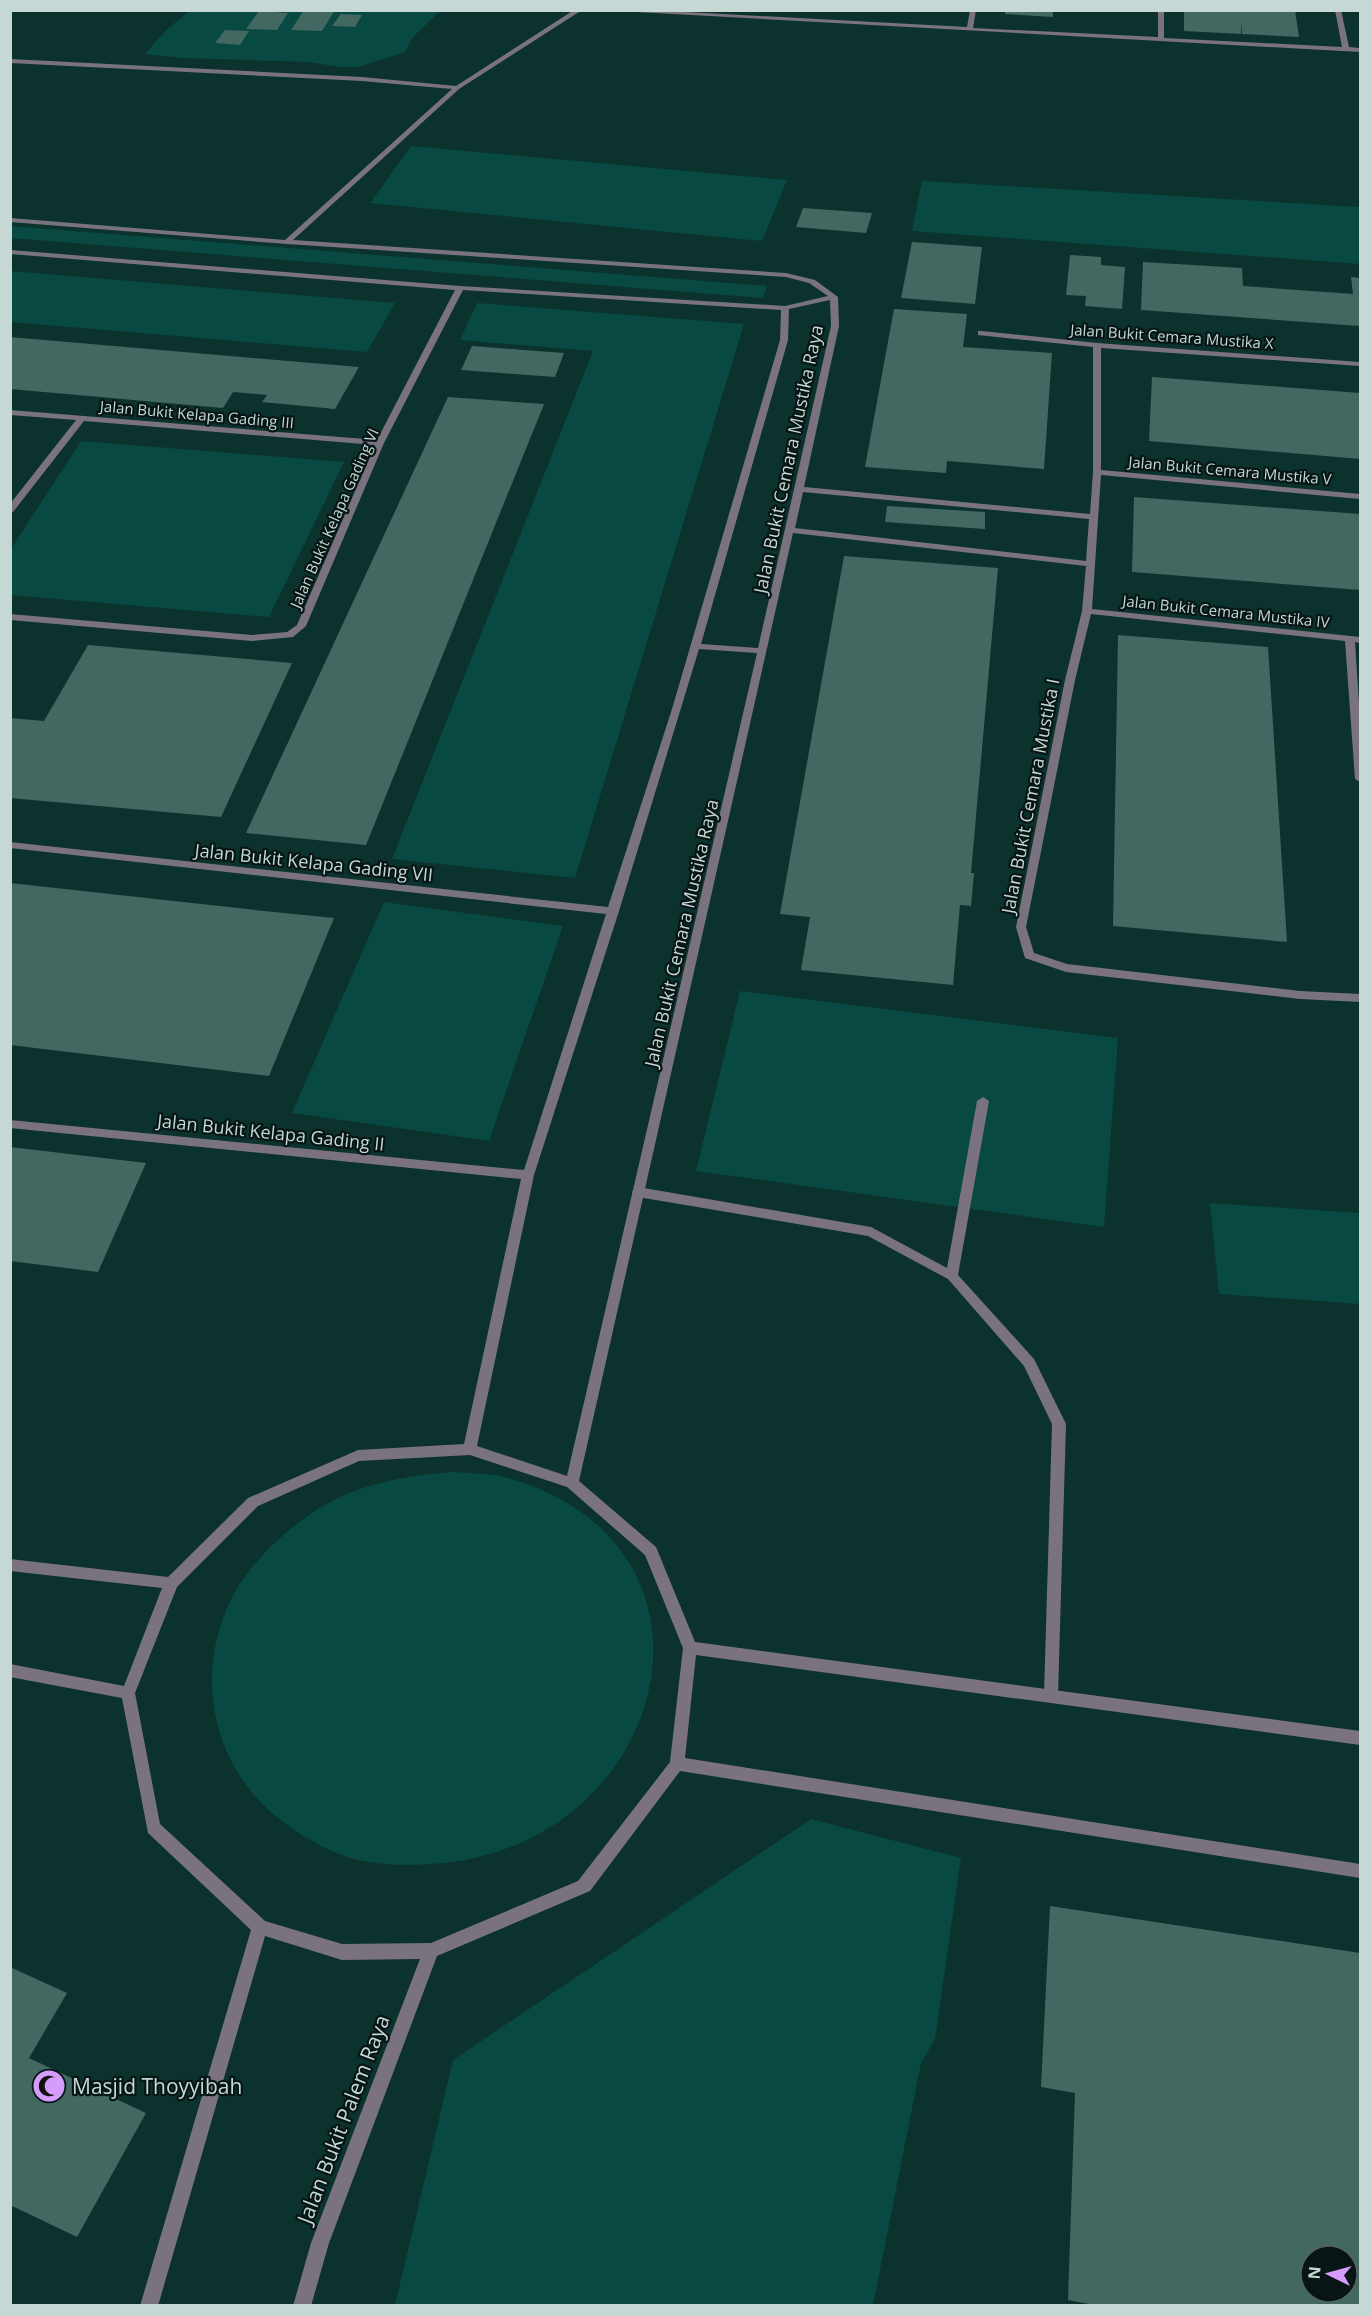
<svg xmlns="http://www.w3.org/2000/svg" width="1371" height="2316" viewBox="0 0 1371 2316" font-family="'Open Sans',sans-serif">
<rect width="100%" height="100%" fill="#0c322d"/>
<path fill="#084942" d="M190 11H440L412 38 405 52 358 67H340L309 62 182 58 145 54 167 29Z
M411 146 787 180 762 241 370 203Z
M922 181 1360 207V264L912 231Z
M10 226H11L767 286 763 298 11 238Z
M10 271H11L395 303 367 352 11 322Z
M477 303 744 324 575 878 392 859 593 351 460 340Z
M81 441 344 462 269 617 11 595V549Z
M384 902 563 926 489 1141 292 1113Z
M740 991 1118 1038 1104 1227 696 1171Z
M1210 1203 1360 1213V1304L1219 1294Z
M452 1472C469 1473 488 1473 505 1477 746 1544 670 1841 443 1863 415 1866 386 1866 358 1860 333 1854 308 1840 287 1825 210 1770 189 1667 239 1585 256 1559 283 1533 309 1515 351 1485 402 1476 452 1472Z
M811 1819 961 1858 935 2039 921 2063 873 2305H395L453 2060Z"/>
<path fill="#436862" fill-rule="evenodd" d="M304 10H335L322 31 291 30Z
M1005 10H1053V17L1005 14Z
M1184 10H1295L1299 37 1242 34 1241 22V34L1184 31Z
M259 11 288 13 277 30 246 29Z
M341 14 362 15 355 27 332 26Z
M225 30 249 31 240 45 215 43Z
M803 208 872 213 866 233 796 227Z
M912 242 982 247 975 304 901 298Z
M1070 255 1101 257V265L1125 267 1122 309 1085 306 1086 296 1066 295Z
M1143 262 1242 268 1243 286 1353 294 1351 277 1360 278V326L1141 310Z
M894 309 967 314 963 347 1052 353 1044 469 947 461 946 473 865 467Z
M10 337 288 361 359 367 335 409 262 402 267 395 233 392 223 408 10 389Z
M472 346 564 353 555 377 461 370Z
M1152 377 1360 393V459L1149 441Z
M448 397 544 404 366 845 246 833Z
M1134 497 1360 514V590L1132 572Z
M887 506 985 512V529L885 522Z
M844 556 998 568 971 873H974L971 906 960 905 953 985 801 970 810 917 780 914Z
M1118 635 1268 647 1287 942 1113 926Z
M88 645 292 663 221 817 10 798V718L44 721Z
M10 883 264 911 334 918 269 1076 10 1045Z
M10 1147 146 1163 98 1272 10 1261Z
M1050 1906 1360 1953V2306H1100L1068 2300 1075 2093 1041 2087ZM1311 2256H1347V2292H1311Z
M10 1967 67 1993 29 2058 146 2113 77 2237 10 2205Z"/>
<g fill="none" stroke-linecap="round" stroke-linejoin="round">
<path fill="#7a737f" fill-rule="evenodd" d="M983 1097 989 1101 958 1275 1034 1359 1066 1424 1058 1695 1056 1700 1051 1702 1046 1700 1044 1695 1052 1424 1024 1366 948 1279 868 1236 638 1197 634 1195 632 1192 634 1189 638 1187 871 1227 947 1268 977 1101Z"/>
<path fill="#7a737f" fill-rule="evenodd" d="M574 10H582L459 89 293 240 786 273 815 280 838 297 839 326 804 487 1090 514 1093 472V347L978 335V331H981L1097 343 1360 362V366L1101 348V470L1360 494V499L1101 475 1092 609 1360 637V643L1355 642 1360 718V782L1355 779 1345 641 1091 614 1075 680 1026 927 1034 953 1067 964 1300 991 1360 994V1002L1300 999 1066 972 1025 958 1016 927 1065 680 1082 611 1086 566 793 533 579 1481 656 1547 695 1642 1360 1731V1745L696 1655 685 1758 1360 1864V1878L680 1771 590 1891 437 1956 329 2243 311 2306H293L311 2243 420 1959 342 1960 265 1936 158 2306H140L251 1930 148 1833 122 1698 10 1677V1664L124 1686 162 1588 10 1571V1559L168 1577 248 1498 358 1450 464 1444 521 1179 10 1128V1120L524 1170 606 914 10 848V842L608 907 672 709 780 340 781 310 463 290 384 443 306 626 293 637 252 641 10 620V614L252 635 287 632 297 625 375 445 84 421 13 512H10V504L76 420 10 415V410L377 440 455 290 10 254V250L460 286 785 306 828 296 809 283 786 277 287 244 10 222V218L285 240 452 89 362 81 10 63V59L362 77 456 86ZM830 300 831 326 758 648 701 644 788 340 789 309ZM803 492 1089 519 1086 561 795 528ZM699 649 757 653 567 1476 477 1446 534 1175 619 911ZM470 1455 567 1487 645 1555 683 1648 670 1762 578 1881 431 1943 342 1944 265 1921 160 1824 135 1693 177 1587 258 1506 359 1461Z
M601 10H649L967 27 970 10H976L973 28 1158 37V10H1164V38L1342 47 1335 10H1341L1349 47 1360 48V52Z"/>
</g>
<defs>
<g id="mosque-disc" transform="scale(1.725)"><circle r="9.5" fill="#d59cfb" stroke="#071614"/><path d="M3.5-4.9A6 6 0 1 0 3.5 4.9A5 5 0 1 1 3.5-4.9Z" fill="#111"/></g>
</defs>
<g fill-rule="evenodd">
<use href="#mosque-disc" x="49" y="2086"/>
</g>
<g text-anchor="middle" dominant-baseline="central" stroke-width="4.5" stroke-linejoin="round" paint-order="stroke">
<g font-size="15" fill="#c5d8d5" stroke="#071614">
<text transform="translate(1172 336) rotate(4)">Jalan Bukit Cemara Mustika X</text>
<text transform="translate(197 414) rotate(5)">Jalan Bukit Kelapa Gading III</text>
<text transform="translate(1230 470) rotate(5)">Jalan Bukit Cemara Mustika V</text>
<text transform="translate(334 518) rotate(-66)">Jalan Bukit Kelapa Gading VI</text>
<text transform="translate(1226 611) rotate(6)">Jalan Bukit Cemara Mustika IV</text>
</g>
<g font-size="18" fill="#c5d8d5" stroke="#071614">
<text transform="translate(788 459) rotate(-78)">Jalan Bukit Cemara Mustika Raya</text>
<text transform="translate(1030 796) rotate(-79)">Jalan Bukit Cemara Mustika I</text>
<text transform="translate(314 862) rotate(6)">Jalan Bukit Kelapa Gading VII</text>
<text transform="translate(681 933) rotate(-77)">Jalan Bukit Cemara Mustika Raya</text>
<text transform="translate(271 1132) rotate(6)">Jalan Bukit Kelapa Gading II</text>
</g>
<g font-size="21" fill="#c5d8d5" stroke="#071614" text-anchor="start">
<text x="72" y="2086">Masjid Thoyyibah</text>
</g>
<g font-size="21" fill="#c5d8d5" stroke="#071614">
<text transform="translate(343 2119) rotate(-69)">Jalan Bukit Palem Raya</text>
</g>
</g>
<rect width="1371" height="2316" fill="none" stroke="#c5d8d5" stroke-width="24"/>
<g transform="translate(1329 2274) rotate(275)"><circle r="28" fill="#071614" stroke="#536461" stroke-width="1.5"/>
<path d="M0-4.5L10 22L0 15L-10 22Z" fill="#d59cfb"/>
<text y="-9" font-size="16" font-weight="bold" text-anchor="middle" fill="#c5d8d5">N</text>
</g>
</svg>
